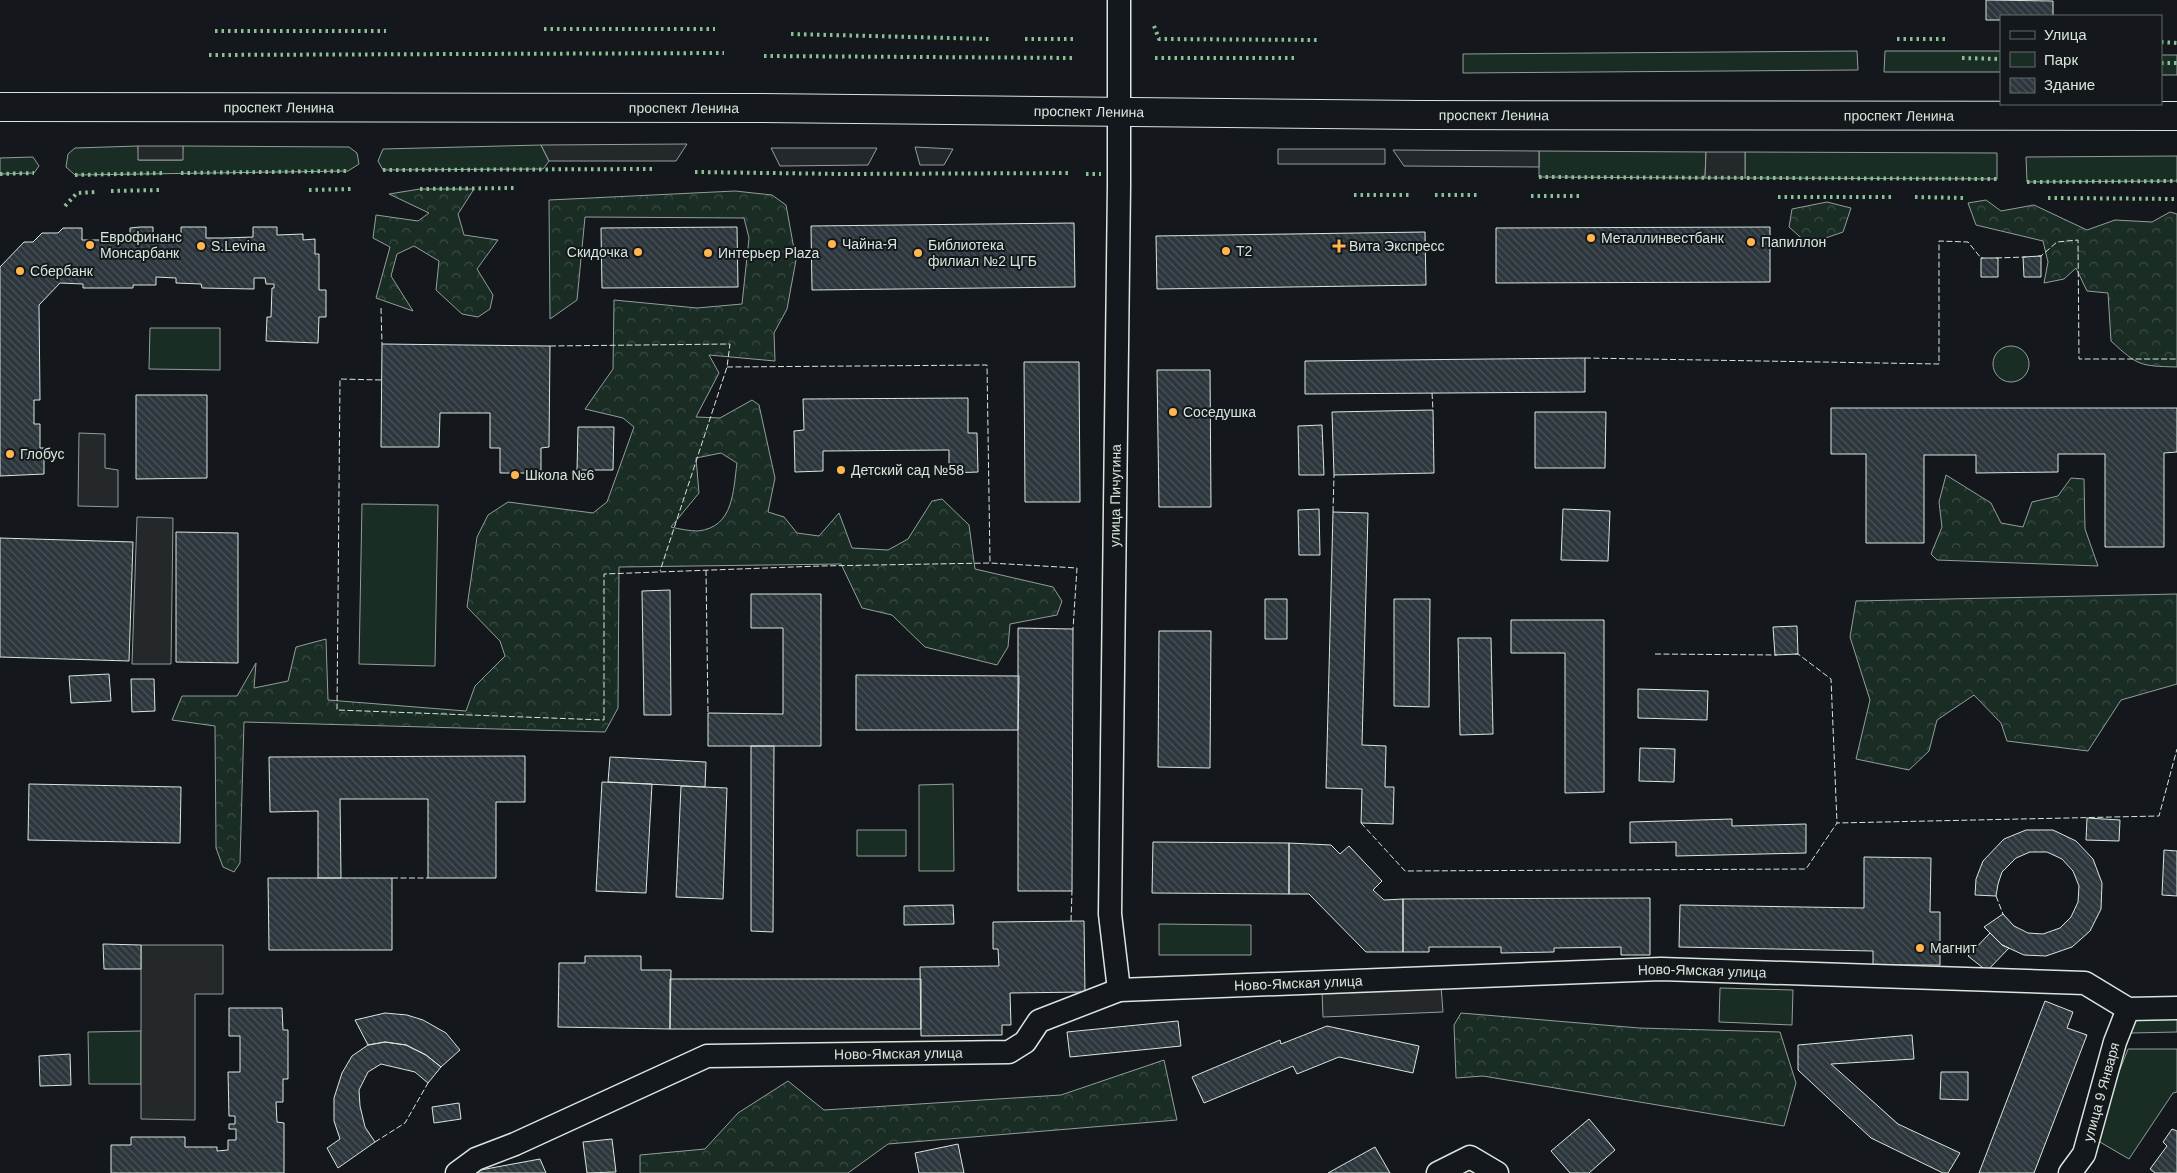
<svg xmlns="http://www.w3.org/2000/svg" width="2177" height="1173" viewBox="0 0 2177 1173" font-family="Arial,sans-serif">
<defs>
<pattern id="forest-crowns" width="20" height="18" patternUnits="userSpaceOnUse" patternTransform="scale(1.25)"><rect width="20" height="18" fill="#1a2d24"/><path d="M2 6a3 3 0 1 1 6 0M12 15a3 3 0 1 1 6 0" fill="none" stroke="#3b4b43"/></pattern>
<pattern id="building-back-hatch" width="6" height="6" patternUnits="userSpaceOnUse" patternTransform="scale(1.25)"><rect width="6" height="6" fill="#2c363c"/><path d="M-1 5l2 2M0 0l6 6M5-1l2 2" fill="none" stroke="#4a5358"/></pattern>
</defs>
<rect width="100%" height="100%" fill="#14181c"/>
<path fill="#1a2d24" stroke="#939e99" d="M1857 51 1858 70 1463 73V54Z
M1885 51H2001V72H1884Z
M2161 55H2177V75H2161Z
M541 145 549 161 543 169 383 170 378 161 383 149Z
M138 146 139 160H182L183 146 349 147 357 153 359 164 348 171 75 175 66 167 68 154 75 148Z
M1539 151 1706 152 1705 178 1539 177Z
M1745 152 1997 153V179L1745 178Z
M2177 156V181L2027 182 2026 157Z
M33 157 39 166 34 173 0 174V158Z
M150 328H220V370L149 369Z
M1993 364a18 18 0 1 1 36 0a18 18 0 1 1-36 0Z
M362 504 438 505 435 666 359 664Z
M953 784 954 871H919V785Z
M857 830H906V856H857Z
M1159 924 1251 925V955H1159Z
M1720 988 1793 990 1792 1025 1719 1022Z
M2131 1015H2177V1032L2131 1033Z
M141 1031V1084H89L88 1032Z
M2128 1049H2177V1092L2173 1093 2129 1159 2093 1138Z"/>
<path fill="url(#forest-crowns)" stroke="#939e99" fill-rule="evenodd" d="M420 189H474L458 214 464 235 498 240 477 269 493 295 490 309 478 317 462 314 436 290 439 261 414 246 397 254 391 276 413 311 376 298 390 247 373 238 376 215 418 221 429 213 389 194Z
M735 191 772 195 786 205 796 260 787 309 774 333 775 361 709 355 719 373 696 417 720 418 752 400 759 405 775 478 768 512 784 517 797 533 819 536 839 513 852 548 888 550 908 539 932 501 942 499 969 525 975 569 1053 587 1062 601 1057 615 1010 624 1008 647 997 665 925 647 892 615 862 608 841 564 619 567 618 708 605 732 244 722 240 863 234 872 223 867 216 848 215 726 172 720 182 696H237L256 663 254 688 288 681 296 647 326 639 328 700 466 711 475 686 505 656 500 641 467 607 477 537 488 515 508 502 593 513 607 502 634 427 623 418 585 409 613 369 614 300 697 308 742 304 749 238 744 218 585 217 577 300 550 319 549 200ZM721 453 737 463C733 491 734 527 698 531 690 531 679 529 671 527L699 493 696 458Z
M1986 200 2001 211 2034 205 2087 230 2115 220 2152 222 2170 212 2177 214V367C2140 366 2138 366 2111 341L2108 293 2087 291 2076 268 2064 279 2044 283 2048 262 2043 241 1976 225 1968 203Z
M1827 202 1851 208 1843 232 1808 244 1789 227 1792 209Z
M1946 475 1991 503 2001 523 2023 527 2032 502 2058 496 2071 478 2084 479 2085 529 2098 566 1937 560 1931 554 1942 527 1939 502Z
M2177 594V684L2121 700 2088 751 2007 741 2001 723 1974 695 1937 720 1929 751 1909 770 1856 759 1870 700 1850 637 1856 601Z
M1461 1013 1639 1028 1780 1032 1796 1083 1784 1126 1483 1076 1456 1078 1454 1025Z
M1164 1060 1177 1120 888 1144 848 1173H640V1155L705 1149 738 1113 788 1081 824 1110 1061 1095Z"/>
<path fill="#24282b" stroke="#939e99" d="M687 144 676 161H549L541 145Z
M138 146H183V160H138Z
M915 147 953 149 944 165H920Z
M771 148H877L868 165 780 166Z
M1278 149H1385V164H1278Z
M1393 150 1539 151V167L1404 166Z
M1706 152H1745V178H1705Z
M79 433 105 434V468L118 470V507L78 506Z
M137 517 173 518 171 664H132Z
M141 945H223V994H195V1120L141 1119Z
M1441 986 1443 1012 1323 1017 1322 991Z"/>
<path fill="url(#building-back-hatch)" stroke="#d8e6dc" d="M1986 0 2053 1V16H2001V20H1986Z
M1074 223 1075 287 812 290 811 226Z
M140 227H153V234H181V227H206V238H223L253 237V227H277V235L303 234V240L315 239V254H319V290H326V317H319L318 343 266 341 267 317H271L272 288H274V284H266L265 278H254V289L202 288 201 284 176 283V278L156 277V285H133V288H83V284L60 283 39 305 40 400H34V424H40V448H44V474L0 476V267L24 242H33L42 233H58L63 228H82V240H130V228Z
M737 227 738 287 602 288 601 228Z
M1770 227V282L1496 283V228Z
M1425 232 1426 285 1157 289 1156 236Z
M2041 256V277H2024L2023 257Z
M1981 258H1998V277H1981Z
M382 344 550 346 549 447 541 448V473H500V448H490V413H440L439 447H381Z
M1585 358V392L1305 394V361Z
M1024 362H1079L1080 502H1025Z
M1157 370H1210L1211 507H1159Z
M136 395H207V478L136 479Z
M968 398V433H977L978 472 949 473V450L823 451V471L795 472 794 431 804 430 803 399Z
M1831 408H2177V452L2164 453V547H2105V454H2058V472L1976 473V455H1924V543H1866V454H1831Z
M1433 410 1434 473 1334 475 1332 412Z
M1535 412H1606L1605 468H1535Z
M1322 425 1324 475H1299L1298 426Z
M578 427H614L613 470H577Z
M1319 509 1320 555H1299L1298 510Z
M1563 509 1610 511 1608 561 1561 560Z
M1333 512 1368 513 1362 745 1386 746 1385 787H1394L1393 824 1361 823 1362 789 1326 788Z
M176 532 238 533V663L176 662Z
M0 538 133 542 129 661 0 657Z
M670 590 671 715H644L642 591Z
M751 594H821V746H708V713L783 714V628H751Z
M1265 599H1287V639H1265Z
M1394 599H1430L1429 707 1394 706Z
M1511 620H1604V792L1565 793V653H1511Z
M1797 626 1798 654 1775 655 1773 627Z
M1018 628 1073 629 1072 891H1018Z
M1159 631H1211L1210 768 1158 767Z
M1458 638H1491L1493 734 1460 735Z
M109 674 111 701 71 703 69 676Z
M856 675 1019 676 1018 730H856Z
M131 679H154L155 711 132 712Z
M1638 689 1708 691 1707 720 1638 718Z
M751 746H774L773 932 751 931Z
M1640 748 1675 749 1674 782 1639 781Z
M525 756V802H496V878H428V799H340L341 878H318V811L270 812 269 757Z
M610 757 706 762 705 787 608 782Z
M602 782 652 784 646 893 596 891Z
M29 784 181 787 180 843 28 840Z
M681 786 727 788 723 899 676 897Z
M2087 818 2120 820 2119 841 2086 840Z
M1732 819V826L1806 824V853L1676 856V842L1630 843V822Z
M2026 830H2053L2076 841 2093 859 2102 883 2101 909 2090 931 2072 947 2046 956 2024 955 2002 945 1984 927 2003 914 2014 926 2028 933 2043 934 2060 928 2071 917 2078 902 2079 886 2073 871 2062 859 2047 852H2030L2016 858 2002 872 1998 884 1996 896 1975 895 1976 879 1983 861 2004 839Z
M1153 842 1289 843V894L1152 893Z
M1289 843 1331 845 1340 854 1349 846 1382 881 1373 890 1384 900 1403 899V952H1366L1309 894H1289Z
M2164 850 2177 851V896L2162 895Z
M1864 857 1931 858 1930 912H1940V965H1873V951L1679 947 1680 905 1864 908Z
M268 878H392V950H269Z
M1650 898V955H1621V947L1554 948V952L1501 953V947H1429V952H1403V899Z
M953 905 954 924 904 925V906Z
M1084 921 1085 992 1010 993 1011 1025H1002V1035L921 1036 920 967 999 966 998 949H993V922Z
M1990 933 2002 945 2009 948 1987 971 1968 956Z
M103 944 141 945V969H104Z
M585 956H641V970H671L670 1029 558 1027 559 963H585Z
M670 979H921V1029H670Z
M2045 1001 2073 1012 2067 1028 2087 1035 2034 1173H1979Z
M229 1008H282L283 1030H288V1079H283V1102H276L277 1122 284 1123V1173H111V1145H131V1137H185V1147H217V1151L228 1150V1140H236V1129H229V1124H235V1116H229L228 1072H240V1036H229Z
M385 1013 407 1015 423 1020 446 1033 460 1050 441 1067 426 1055 406 1045 385 1042 368 1045 355 1020Z
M1178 1021 1181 1046 1070 1057 1067 1032Z
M1327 1026 1419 1046 1413 1073 1339 1057 1297 1074 1293 1066 1204 1103 1192 1077 1280 1040 1281 1044Z
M1912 1035 1914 1059 1831 1064 1898 1124 1960 1153 1948 1173H1943L1871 1138 1798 1070V1045Z
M385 1042 406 1045 426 1055 441 1067 428 1083 415 1072 381 1064 368 1072 359 1090 360 1106 365 1127 375 1142 338 1168 327 1148 340 1139 334 1121V1098L342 1073 352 1056 368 1045Z
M70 1054 71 1085 40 1086 39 1056Z
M1941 1072H1968V1100L1940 1099Z
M459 1103 461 1119 434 1123 432 1107Z
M1589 1119 1615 1150 1589 1173H1570L1551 1151Z
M2172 1129 2177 1131V1173H2155L2150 1169 2167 1146 2163 1142Z
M612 1139 616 1172 587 1173 583 1142Z
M958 1144 964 1173H919L915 1153Z
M1375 1147 1390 1173H1328Z
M540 1159 546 1173H472L475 1171Z"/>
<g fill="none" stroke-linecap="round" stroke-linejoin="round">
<g stroke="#d8e6dc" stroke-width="25">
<g id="minor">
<path id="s1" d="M1119 990 1110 914 1119 185V0"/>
<path id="s2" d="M457 1173 476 1159 515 1144 707 1056 1009 1052 1025 1042 1039 1021 1119 990 1661 969 2085 983 2128 1009 2177 1008"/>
<path d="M1438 1173 1470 1157 1497 1173"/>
<path id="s3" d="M2070 1173 2084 1154 2115 1042 2128 1009"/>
</g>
</g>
<g stroke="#d8e6dc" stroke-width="30">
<g id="primary">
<path id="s4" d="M0 107 757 108 1420 115 2177 116"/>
</g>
</g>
<use href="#minor" stroke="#14181c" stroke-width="22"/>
<use href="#primary" stroke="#14181c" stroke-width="28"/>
<path stroke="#8ac095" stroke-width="4" stroke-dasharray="2.5 4" stroke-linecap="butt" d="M1154 26 1159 39 1317 40
M544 29H715
M215 31H386
M791 34 990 39
M1025 39H1074
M1897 39H1948
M2161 42 2177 43
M209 55 724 53
M764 56 1073 58
M1155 58H1297
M1962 58 2001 59
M2161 63H2177
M383 170 652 169
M695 172 843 174 1071 173
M181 173 348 171
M0 174 34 173
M1086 174H1101
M75 175 166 173
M1539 177 1997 179
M2027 182 2177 181
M420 189 514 188
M309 190 352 189
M111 191 160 190
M1354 195H1411
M1435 195H1477
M1531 196H1583
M1778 197H1894
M1915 197 1966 198
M2048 198 2177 199
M65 206 77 193 96 192"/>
<path stroke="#d8e6dc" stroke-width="1" stroke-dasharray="6 2.5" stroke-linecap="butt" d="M2038 256H2041L2057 242 2078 240 2079 359H2177
M1996 258 2026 257
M381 308 382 344
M550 346 730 344 727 367 660 571
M1585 358 1939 364V241L1968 242 1981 258H1983
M727 367 987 365 990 563
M381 380 340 379 337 710 604 720V574L820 566 990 563 1077 568 1073 629
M1432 393 1433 410
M1333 512 1334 475
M706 570 708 713
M1655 654 1777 655
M1795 654H1798L1831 679 1837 823
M1361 823 1405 871 1806 869 1837 823 2159 816 2177 749
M392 878H428
M1996 896 2003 914
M1071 921 1072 891
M375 1142 405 1123 428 1083"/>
</g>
<g fill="#ffb74d" stroke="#14181c" stroke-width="2">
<circle cx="1591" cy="238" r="5"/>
<circle cx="1751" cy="242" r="5"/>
<circle cx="832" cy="244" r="5"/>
<circle cx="90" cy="245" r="5"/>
<circle cx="201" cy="246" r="5"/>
<path d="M1336.5 238.5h5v5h5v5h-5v5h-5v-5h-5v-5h5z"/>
<circle cx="1226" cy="251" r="5"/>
<circle cx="638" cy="252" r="5"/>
<circle cx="708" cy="253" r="5"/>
<circle cx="918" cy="253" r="5"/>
<circle cx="20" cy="271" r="5"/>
<circle cx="1173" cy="412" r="5"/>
<circle cx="10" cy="454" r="5"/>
<circle cx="841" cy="470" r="5"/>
<circle cx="515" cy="475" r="5"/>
<circle cx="1920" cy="948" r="5"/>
</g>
<g text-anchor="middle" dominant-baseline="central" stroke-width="4" stroke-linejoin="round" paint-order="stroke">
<g font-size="14" fill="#d8e6dc" stroke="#14181c">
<text stroke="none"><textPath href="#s4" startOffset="279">проспект Ленина</textPath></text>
<text stroke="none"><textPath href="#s4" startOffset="684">проспект Ленина</textPath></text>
<text stroke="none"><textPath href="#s4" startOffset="1089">проспект Ленина</textPath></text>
<text stroke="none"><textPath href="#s4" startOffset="1899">проспект Ленина</textPath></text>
<text stroke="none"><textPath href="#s4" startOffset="1494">проспект Ленина</textPath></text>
<text stroke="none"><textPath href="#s1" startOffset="495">улица Пичугина</textPath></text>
<text stroke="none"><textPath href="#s2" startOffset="1292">Ново-Ямская улица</textPath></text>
<text stroke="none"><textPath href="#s2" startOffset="888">Ново-Ямская улица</textPath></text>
<text stroke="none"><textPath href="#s2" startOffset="468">Ново-Ямская улица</textPath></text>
<text stroke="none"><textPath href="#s3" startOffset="88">улица 9 Января</textPath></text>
</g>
<g font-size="14" fill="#d8e6dc" stroke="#14181c" text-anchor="start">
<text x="100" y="237">Еврофинанс<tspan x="100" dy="16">Монсарбанк</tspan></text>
<text x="1601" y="238">Металлинвестбанк</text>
<text x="1761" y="242">Папиллон</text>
<text x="842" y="244">Чайна-Я</text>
<text x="928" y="245">Библиотека<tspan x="928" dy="16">филиал №2 ЦГБ</tspan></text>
<text x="211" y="246">S.Levina</text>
<text x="1349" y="246">Вита Экспресс</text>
<text x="1236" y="251">T2</text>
<text x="628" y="252" text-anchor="end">Скидочка</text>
<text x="718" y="253">Интерьер Plaza</text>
<text x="30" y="271">Сбербанк</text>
<text x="1183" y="412">Соседушка</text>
<text x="20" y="454">Глобус</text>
<text x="851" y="470">Детский сад №58</text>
<text x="525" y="475">Школа №6</text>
<text x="1930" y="948">Магнит</text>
</g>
</g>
<rect x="2000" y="15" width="162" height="90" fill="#14181c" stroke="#626a69"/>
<rect x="2010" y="31" width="25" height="8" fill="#14181c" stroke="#626a69"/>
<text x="2044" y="40" font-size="15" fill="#d8e6dc">Улица</text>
<rect x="2010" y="52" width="25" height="15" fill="#1a2d24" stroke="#626a69"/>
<text x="2044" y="65" font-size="15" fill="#d8e6dc">Парк</text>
<rect x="2010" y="78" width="25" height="15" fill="url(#building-back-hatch)" stroke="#626a69"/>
<text x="2044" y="90" font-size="15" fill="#d8e6dc">Здание</text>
</svg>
